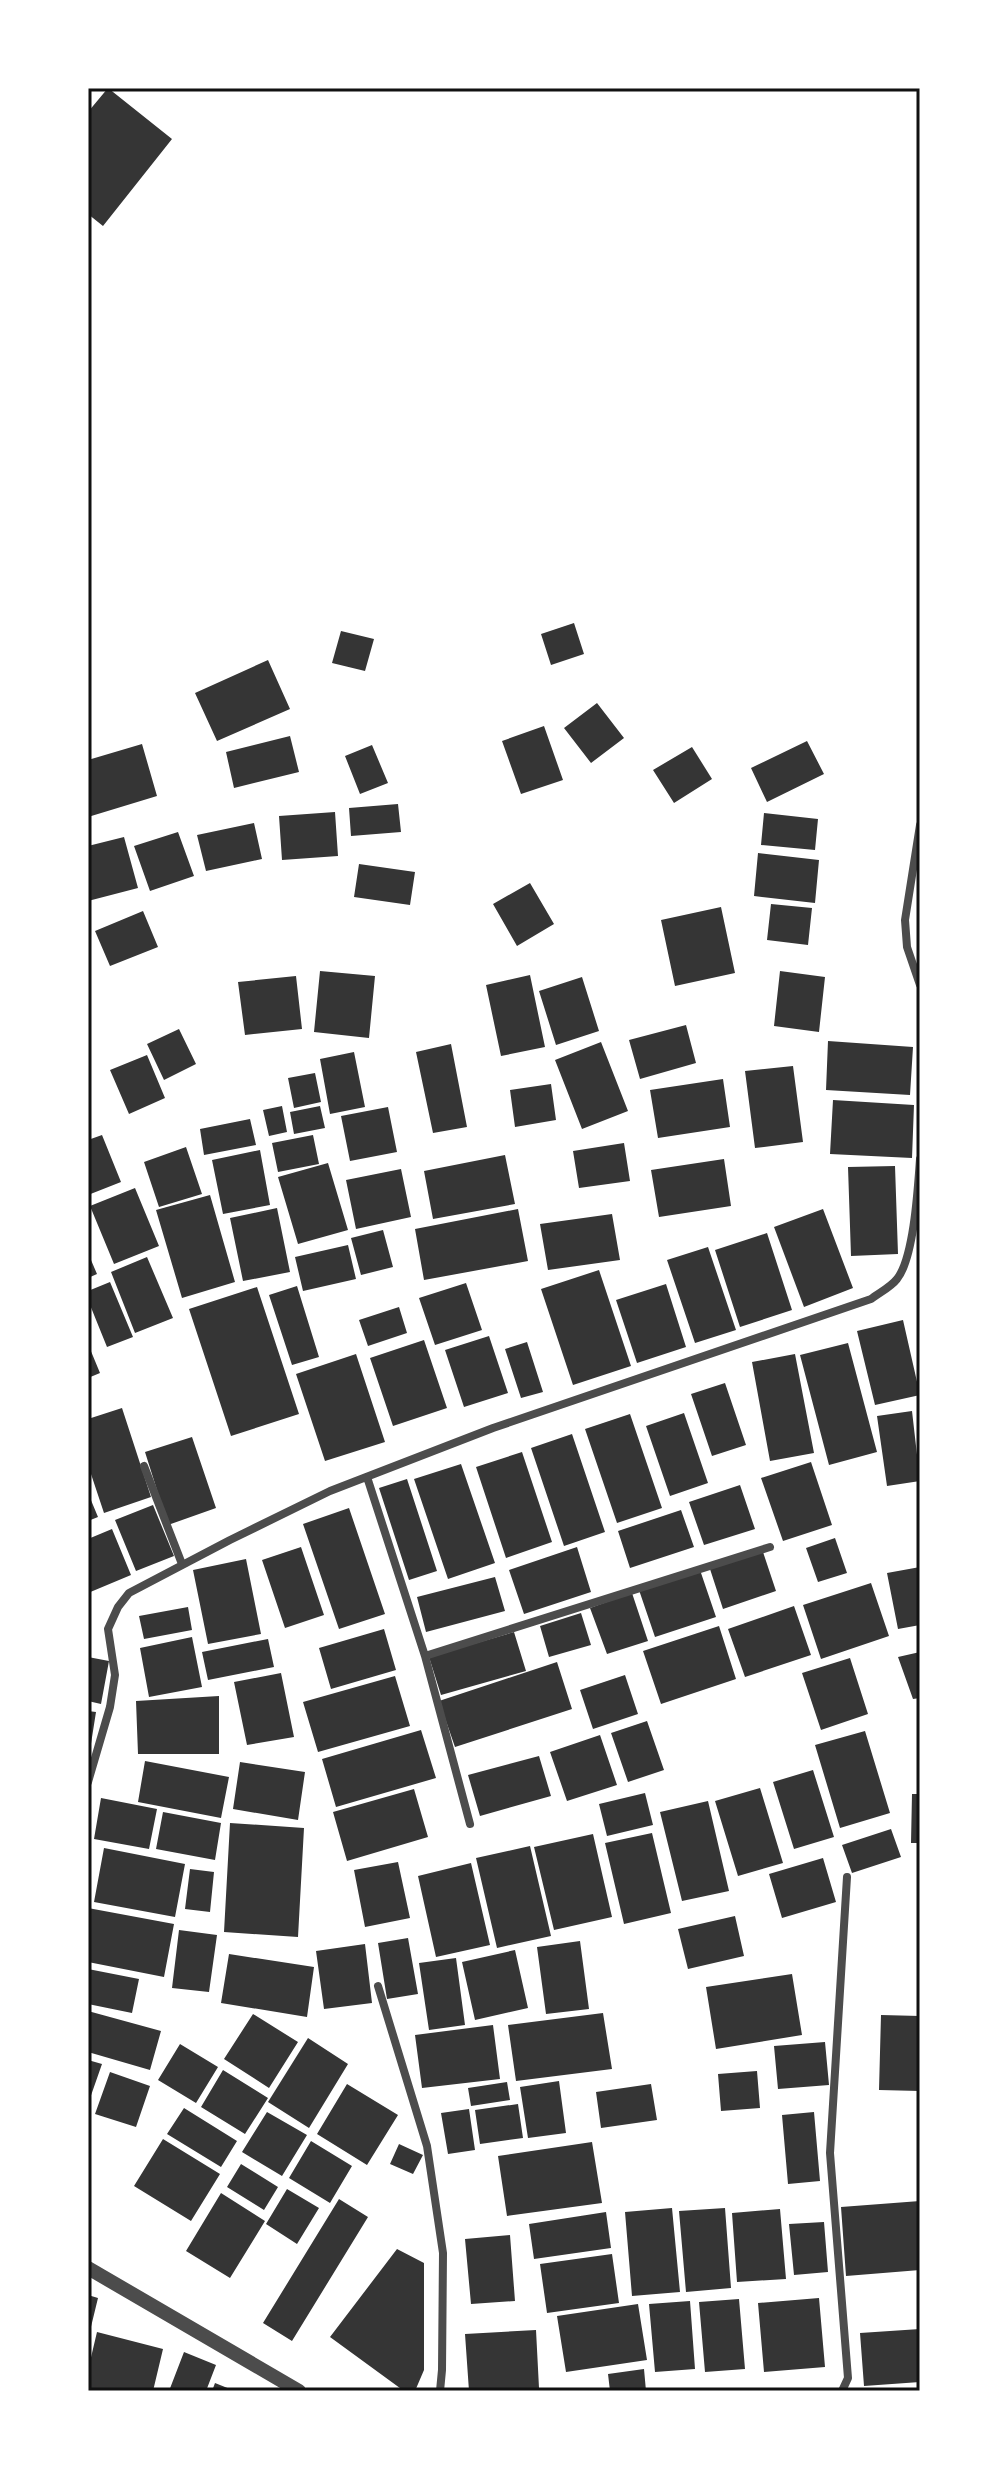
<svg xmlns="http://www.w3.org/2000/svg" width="1008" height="2479" viewBox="0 0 1008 2479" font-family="Quicksand,sans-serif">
<rect width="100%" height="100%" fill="#fff"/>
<path fill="#353535" d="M108 88 172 139 103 226 88 214V112Z
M574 623 584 654 551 665 541 634Z
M341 631 374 639 365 671 332 663Z
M268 660 290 709 217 741 195 693Z
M597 703 624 738 591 763 564 728Z
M544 726 563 780 521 794 502 741Z
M290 736 299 772 234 788 226 752Z
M807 741 824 774 767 802 751 768Z
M142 744 157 796 88 817V760Z
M372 745 388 783 360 794 345 756Z
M692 747 712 779 674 803 653 770Z
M398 804 401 832 351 836 349 808Z
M335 812 338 856 282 860 279 816Z
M764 813 818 819 815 850 761 845Z
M254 823 262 859 206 871 197 835Z
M178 832 194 876 150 891 134 846Z
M124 837 138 888 88 901V846Z
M758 853 819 860 815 903 754 896Z
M359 864 415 872 410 905 354 897Z
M530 883 554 924 517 946 493 904Z
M771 904 812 908 808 945 767 940Z
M721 907 735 973 675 986 661 920Z
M143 911 158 947 110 966 95 931Z
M320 971 375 976 369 1038 314 1032Z
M780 971 825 977 819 1032 774 1026Z
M530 975 545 1047 501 1056 486 985Z
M296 976 302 1029 245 1035 238 982Z
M582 977 599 1031 556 1045 539 991Z
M686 1025 696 1063 640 1079 629 1040Z
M179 1029 196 1064 164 1080 147 1044Z
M828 1041 913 1047 910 1095 826 1090Z
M601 1042 628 1111 582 1129 555 1060Z
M451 1044 467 1127 433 1133 416 1052Z
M354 1052 365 1107 330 1114 320 1059Z
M147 1055 165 1098 129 1114 110 1070Z
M793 1066 803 1142 755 1148 745 1071Z
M315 1073 321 1102 294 1108 288 1078Z
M723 1079 730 1127 658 1138 650 1090Z
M551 1084 556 1120 515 1127 510 1090Z
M833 1100 914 1105 912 1158 830 1154Z
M282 1106 287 1132 269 1136 263 1110Z
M320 1106 325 1128 294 1134 290 1112Z
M388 1107 397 1152 350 1161 341 1116Z
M250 1119 256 1145 204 1155 200 1129Z
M102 1135 121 1182 88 1195V1140Z
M313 1135 319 1164 278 1172 272 1143Z
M624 1143 630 1181 579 1188 573 1151Z
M186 1147 202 1194 159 1207 144 1162Z
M260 1150 270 1205 223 1214 212 1160Z
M505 1155 515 1204 433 1219 424 1171Z
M724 1159 731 1206 659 1217 651 1170Z
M328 1163 348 1230 298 1244 278 1177Z
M895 1166 898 1254 851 1256 848 1167Z
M401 1169 411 1217 356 1229 346 1180Z
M135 1188 159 1246 114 1264 90 1206Z
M210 1195 235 1282 182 1298 156 1210Z
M277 1208 290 1272 243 1281 230 1218Z
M518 1209 528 1261 424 1280 415 1229Z
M823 1209 853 1288 804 1307 774 1227Z
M612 1214 620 1260 548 1270 540 1224Z
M383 1230 393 1267 361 1275 351 1238Z
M767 1233 792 1310 740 1327 715 1250Z
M348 1245 356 1279 303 1291 295 1257Z
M708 1247 736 1330 695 1343 667 1260Z
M88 1253 97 1274 88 1278Z
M147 1257 173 1318 135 1333 111 1272Z
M599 1270 631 1366 573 1385 541 1289Z
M110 1282 133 1337 107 1347 88 1300V1291Z
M466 1283 482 1330 435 1345 419 1298Z
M666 1284 686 1347 637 1363 616 1300Z
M297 1286 319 1357 292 1365 269 1295Z
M257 1287 299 1414 231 1436 189 1309Z
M399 1307 407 1333 368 1346 359 1320Z
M903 1320 920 1395 875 1405 857 1331Z
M489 1336 508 1393 464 1407 445 1350Z
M424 1340 447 1408 393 1426 370 1358Z
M527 1342 543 1392 521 1398 505 1349Z
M848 1343 877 1452 829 1465 800 1355Z
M88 1344 100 1373 88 1378Z
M356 1354 385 1442 325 1461 296 1374Z
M795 1354 814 1453 770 1461 752 1362Z
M725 1383 746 1445 712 1456 691 1394Z
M122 1408 151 1497 104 1513 88 1465V1419Z
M912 1411 920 1481 887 1486 877 1416Z
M684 1413 708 1483 670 1496 646 1426Z
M630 1414 662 1508 617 1523 585 1429Z
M572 1434 605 1532 564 1546 531 1448Z
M192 1437 216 1508 168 1525 145 1452Z
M522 1452 552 1542 506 1558 476 1467Z
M811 1462 832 1525 783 1541 761 1478Z
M461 1464 495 1563 448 1579 414 1479Z
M407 1479 437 1571 409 1580 379 1488Z
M740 1485 755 1529 704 1545 689 1502Z
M88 1493 98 1517 88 1521Z
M153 1505 174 1556 136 1571 115 1520Z
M349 1508 385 1614 339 1629 303 1524Z
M681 1510 694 1547 630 1568 618 1531Z
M112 1529 131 1575 88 1593V1539Z
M835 1538 847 1573 818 1582 806 1548Z
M301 1547 324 1615 285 1628 262 1560Z
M577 1547 591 1592 524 1614 509 1570Z
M763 1552 776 1591 723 1609 710 1569Z
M246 1559 261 1634 208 1644 193 1570Z
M920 1567V1625L898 1629 887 1573Z
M700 1570 716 1617 655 1637 639 1590Z
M495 1577 505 1611 426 1632 417 1597Z
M871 1583 889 1636 821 1659 803 1605Z
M632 1593 648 1641 607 1654 590 1608Z
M794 1606 811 1655 745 1677 728 1629Z
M188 1607 192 1630 144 1639 139 1616Z
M581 1613 591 1645 549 1657 540 1626Z
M719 1626 736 1679 661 1704 643 1651Z
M384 1629 396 1670 331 1689 319 1648Z
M514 1632 526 1671 441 1695 429 1657Z
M192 1637 202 1687 149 1697 140 1648Z
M268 1639 274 1667 208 1680 202 1652Z
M920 1652V1698L913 1699 898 1657Z
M88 1657 109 1661 101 1704 88 1701Z
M850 1658 868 1714 821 1730 802 1673Z
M557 1662 572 1709 455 1747 439 1701Z
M281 1673 294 1737 247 1745 234 1682Z
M625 1675 638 1714 593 1729 580 1690Z
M395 1676 410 1726 318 1752 303 1702Z
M219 1696V1754H138L136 1701Z
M88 1711 96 1712 90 1750H88Z
M647 1721 664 1770 628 1782 611 1733Z
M421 1730 436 1778 336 1807 322 1759Z
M865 1731 890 1813 840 1828 815 1745Z
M600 1735 617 1785 567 1801 550 1752Z
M539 1756 551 1796 480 1816 468 1775Z
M145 1761 229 1777 221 1818 138 1802Z
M240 1762 305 1772 298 1820 233 1809Z
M813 1770 834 1837 794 1849 773 1782Z
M760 1788 783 1863 738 1876 715 1801Z
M414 1789 428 1837 347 1861 333 1812Z
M645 1793 653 1825 607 1836 599 1804Z
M912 1794H920V1843H911Z
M101 1798 157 1809 149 1849 94 1839Z
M708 1801 729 1891 682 1901 660 1812Z
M163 1812 221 1823 215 1860 156 1849Z
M230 1823 304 1828 298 1937 224 1932Z
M891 1829 901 1857 852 1873 842 1845Z
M652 1833 671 1913 624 1924 605 1843Z
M593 1834 612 1917 554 1930 534 1847Z
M530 1846 551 1936 497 1948 476 1858Z
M104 1848 185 1864 175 1917 94 1902Z
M823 1858 836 1902 782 1918 769 1874Z
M398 1862 410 1918 365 1927 354 1870Z
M471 1863 490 1945 436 1957 418 1876Z
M190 1869 214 1872 210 1912 185 1909Z
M88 1908 174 1924 164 1977 88 1962Z
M735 1916 744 1956 688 1969 678 1929Z
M179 1930 217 1935 209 1992 172 1988Z
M408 1938 418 1994 387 1999 378 1943Z
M580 1941 589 2009 546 2014 537 1947Z
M365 1944 372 2003 324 2009 316 1951Z
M515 1950 528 2008 475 2020 462 1962Z
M229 1954 314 1967 307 2017 221 2003Z
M456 1958 465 2025 429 2030 419 1963Z
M88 1969 139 1979 132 2013 88 2004Z
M792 1974 802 2035 716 2049 706 1987Z
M88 2011 161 2031 150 2070 88 2052Z
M603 2013 612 2069 516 2081 508 2025Z
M253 2014 298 2042 269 2088 224 2059Z
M881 2015 920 2016V2091L879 2090Z
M493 2025 500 2079 422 2088 415 2035Z
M308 2038 348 2064 309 2128 268 2102Z
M825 2042 829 2085 778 2089 774 2046Z
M180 2044 218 2067 196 2103 158 2080Z
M88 2060 102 2064 88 2104Z
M223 2070 268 2098 245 2134 201 2107Z
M757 2071 760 2108 721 2111 718 2074Z
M110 2072 150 2086 136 2127 95 2114Z
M559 2081 566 2133 528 2138 520 2087Z
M507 2082 510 2100 471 2106 468 2088Z
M347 2084 398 2115 367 2165 317 2134Z
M651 2084 657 2120 601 2128 596 2092Z
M518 2104 523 2138 480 2144 475 2110Z
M184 2108 237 2141 221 2167 167 2134Z
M469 2109 475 2150 448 2154 441 2113Z
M267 2112 307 2135 282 2176 242 2152Z
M814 2112 820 2181 788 2184 782 2115Z
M163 2139 220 2174 191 2221 134 2186Z
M311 2141 352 2166 330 2203 289 2178Z
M592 2142 602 2203 507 2216 498 2156Z
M399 2144 423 2155 413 2174 390 2164Z
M241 2164 278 2187 264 2210 227 2187Z
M287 2189 319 2208 297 2244 266 2224Z
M221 2193 265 2221 230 2278 186 2251Z
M339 2199 368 2217 292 2341 263 2323Z
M920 2201V2270L846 2276 841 2207Z
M672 2208 680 2292 632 2296 625 2212Z
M725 2208 731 2288 686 2292 679 2211Z
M780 2209 786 2279 737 2282 732 2213Z
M606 2212 611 2248 534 2259 529 2224Z
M824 2222 828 2272 794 2275 789 2224Z
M510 2235 515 2301 471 2304 465 2239Z
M397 2249 424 2263V2370L415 2391H404L330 2337Z
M612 2254 619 2303 547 2313 540 2264Z
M88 2295 98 2298 89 2335H88Z
M819 2298 825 2367 764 2372 758 2303Z
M739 2299 745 2369 705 2372 699 2302Z
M690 2301 695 2369 655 2372 649 2304Z
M638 2304 647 2360 566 2372 557 2316Z
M920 2329V2382L864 2386 860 2333Z
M536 2330 539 2388 469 2391 465 2334Z
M97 2332 163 2349 153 2391H88V2370Z
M184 2352 216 2365 206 2391H169Z
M644 2369 646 2391H610L608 2374Z
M215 2383 235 2391H212Z"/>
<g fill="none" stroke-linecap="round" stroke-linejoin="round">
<path stroke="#4c4c4c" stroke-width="8" d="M920 825 905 920 907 947 920 985
M144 1466 182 1564
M367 1477 425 1656 470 1824
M425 1656 770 1547
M88 1782 110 1707 115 1675 108 1629 118 1607 129 1593 230 1540 330 1491 493 1428 871 1299C879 1293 891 1287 897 1279 914 1258 918 1187 920 1159
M378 1986 427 2146 443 2253 442 2370 440 2391
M842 2391 848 2378 830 2153 847 1877"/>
<path stroke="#4c4c4c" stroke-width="14" d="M88 2268 299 2391"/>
</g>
<rect width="1008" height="2479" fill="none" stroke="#ffffff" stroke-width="180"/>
<rect x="90" y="90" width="828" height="2299" fill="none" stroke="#111" stroke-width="3"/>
</svg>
